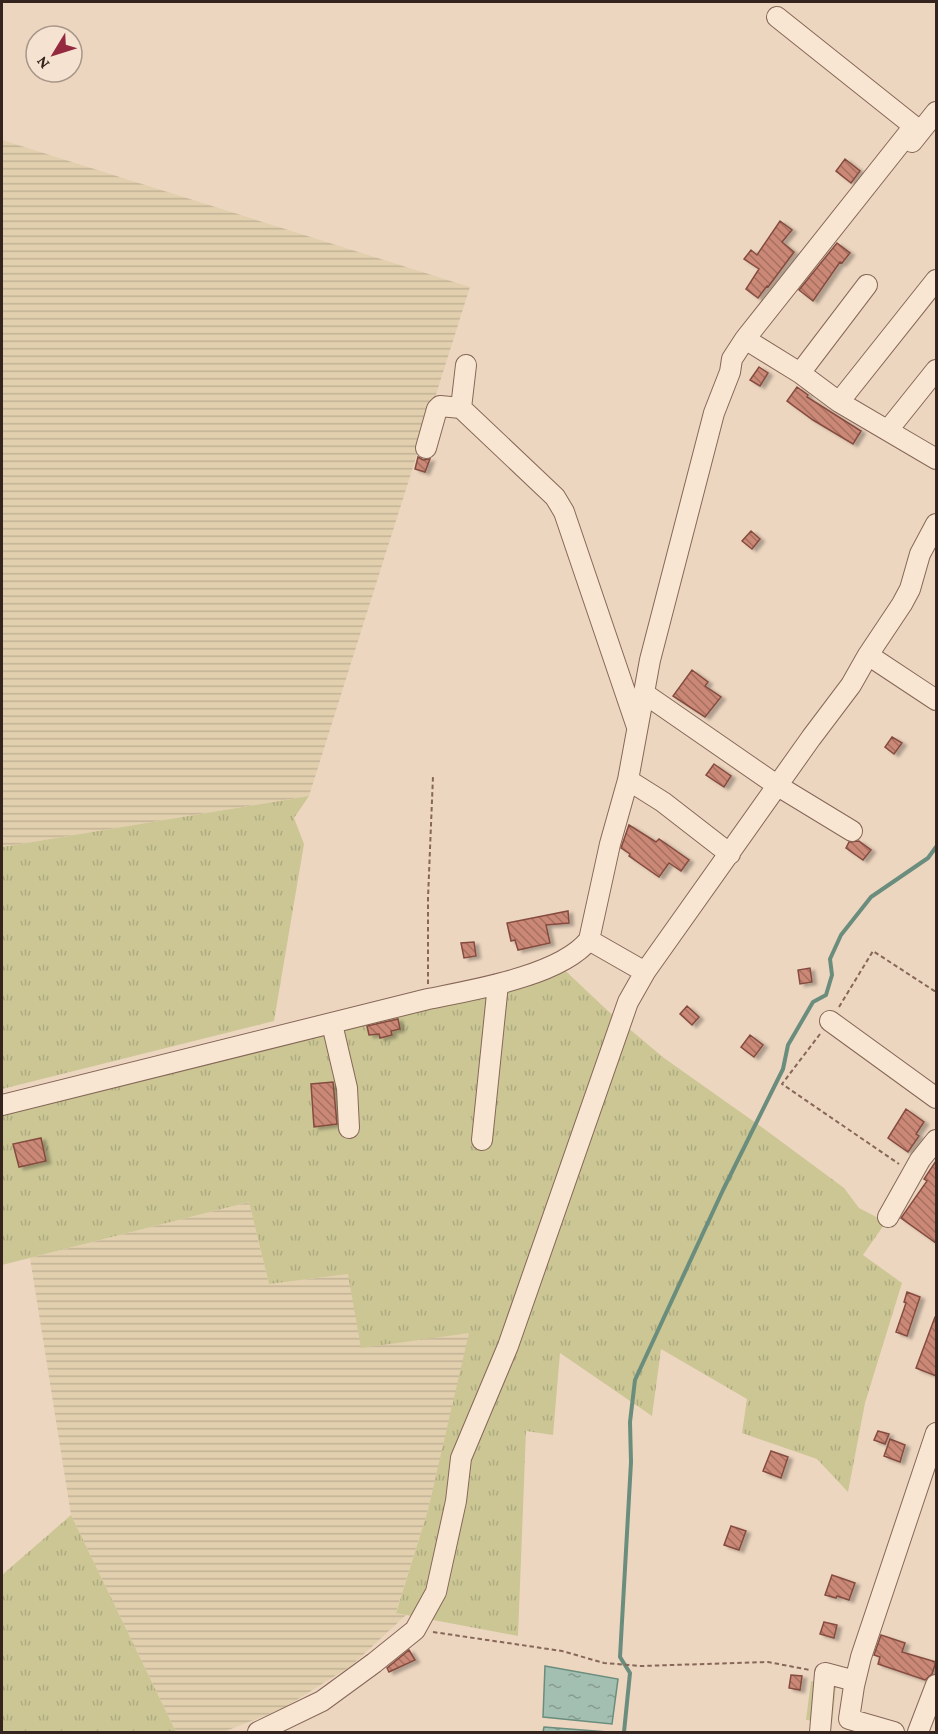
<svg xmlns="http://www.w3.org/2000/svg" width="938" height="1734" viewBox="0 0 938 1734" font-family="'Crimson Pro',serif">
<defs>
<pattern id="farmland-rules" width="6" height="5" patternUnits="userSpaceOnUse" patternTransform="scale(1.5)"><rect width="6" height="5" fill="#e2cfae"/><path d="M0 2.5h6" fill="none" stroke="#c2b295"/></pattern>
<pattern id="grass-tufts" width="24" height="20" patternUnits="userSpaceOnUse" patternTransform="scale(1.5)"><rect width="24" height="20" fill="#cbc694"/><path d="M3 7l-1-3M5 7V3M7 7l1-3M15 17l-1-3M17 17v-4M19 17l1-3" fill="none" stroke="#afaa7f"/></pattern>
<pattern id="water-ripples" width="26" height="14" patternUnits="userSpaceOnUse" patternTransform="scale(1.5)"><rect width="26" height="14" fill="#a3bfb1"/><path d="M2 4q2-2 4 0t4 0M15 11q2-2 4 0t4 0" fill="none" stroke="#869b8f"/></pattern>
<pattern id="building-back-hatch" width="6" height="6" patternUnits="userSpaceOnUse" patternTransform="scale(1.5)"><rect width="6" height="6" fill="#cb8876"/><path d="M-1 5l2 2M0 0l6 6M5-1l2 2" fill="none" stroke="#a66f60"/></pattern>
<filter id="shadow"><feDropShadow dx="4.5" dy="2.5" stdDeviation="1.5" flood-color="#0004"/></filter>
</defs>
<rect width="100%" height="100%" fill="#edd6c0"/>
<path fill="url(#farmland-rules)" d="M2 140 470 287 309 796 2 847Z
M249 1202 269 1284 348 1274 470 1333 428 1510 396 1612 406 1615 351 1666 282 1709 223 1732H176L71 1515 30 1258Z"/>
<path fill="url(#grass-tufts)" d="M309 796 294 818 304 844 274 1021 2 1089V847Z
M554 960 608 1011 664 1058 767 1131 844 1188 859 1208 886 1222 863 1255 902 1283 865 1403 848 1492 817 1459 742 1433 747 1399 661 1349 652 1416 560 1353 553 1435 526 1431 518 1636 396 1613 428 1510 469 1333 361 1348 348 1274 269 1284 249 1202 2 1265V1102Z
M71 1515 176 1732H2V1575Z"/>
<path fill="#cbc694" d="M811 1681 836 1685 832 1723 806 1720Z"/>
<path fill="url(#water-ripples)" stroke="#6a8d7d" stroke-width="1.5" d="M545 1666 618 1679 612 1724 543 1717Z
M544 1727 608 1732H543Z"/>
<g fill="none" stroke-linecap="round" stroke-linejoin="round">
<path stroke="#6a8d7d" stroke-width="4" d="M624 1732 630 1673 620 1657 631 1462 630 1422 635 1380 723 1190 783 1069 788 1045 813 1002 826 995 832 975 830 959 841 935 871 897 928 858 936 847"/>
</g>
<path fill="url(#building-back-hatch)" stroke="#854c3f" stroke-width="1.5" filter="url(#shadow)" d="M845 159 860 171 851 183 836 171Z
M780 221 792 230 782 242 794 252 768 287 767 286 758 298 746 289 759 269 744 259 751 250 757 255Z
M837 243 850 253 842 263 840 262 813 301 799 290Z
M759 367 768 373 760 386 750 380Z
M797 387 808 395 807 397 861 431 853 444 813 420 787 401Z
M418 457 423 460 430 459 425 472 415 469Z
M751 531 760 539 752 549 742 541Z
M692 670 708 682 705 686 721 697 705 717 673 696Z
M892 737 902 743 894 754 885 747Z
M714 764 731 776 724 787 706 775Z
M629 825 656 842 659 839 689 860 681 871 669 863 659 877 629 856 630 854 621 848Z
M859 841 871 850 863 860 846 848 849 842Z
M568 911 569 923 546 925 550 943 518 950 515 940 511 941 507 923Z
M474 942 476 956 464 958 461 943Z
M810 968 812 982 800 984 798 970Z
M687 1006 699 1017 692 1025 680 1014Z
M398 1019 400 1029 391 1031 392 1035 380 1038 379 1034 369 1035 367 1026Z
M750 1035 763 1045 754 1057 741 1047Z
M333 1082 337 1124 314 1127 311 1084Z
M906 1109 924 1122 916 1134 919 1136 908 1152 888 1138Z
M41 1138 46 1161 19 1167 13 1144Z
M936 1161V1243L901 1218 927 1181 924 1179Z
M907 1292 920 1297 907 1336 896 1332 906 1303 904 1302Z
M935 1317H936V1376L916 1368Z
M878 1431 889 1434 885 1444 874 1440Z
M890 1439 905 1445 900 1462 884 1456Z
M771 1451 788 1457 781 1478 763 1471Z
M731 1526 746 1531 739 1550 724 1545Z
M832 1575 855 1583 849 1600 837 1596 836 1598 825 1595Z
M824 1622 837 1625 834 1638 820 1634Z
M881 1635 905 1643 902 1652 936 1662 932 1674 925 1680 878 1664 880 1657 874 1655Z
M409 1650 415 1660 389 1672 387 1668Z
M791 1675 802 1676 800 1690 789 1688Z"/>
<g fill="none" stroke-linecap="round" stroke-linejoin="round">
<g stroke="#866758" stroke-width="22">
<path id="minor" d="M777 17 920 131
M912 142 936 112
M745 339 800 373 839 402 936 459
M800 373 867 285
M839 402 936 280
M461 408 466 365
M888 430 936 370
M426 448 437 409 440 406 461 408 555 497 564 512 637 727
M868 655 936 700
M645 694 778 786 852 831
M628 780 663 802 730 854
M589 940 645 972
M830 1021 936 1098
M332 1024 347 1088 349 1128
M2 1105 428 999C472 990 560 976 589 940L610 844 628 780 650 660 714 413 730 372 732 359 745 339 914 126
M482 1140 498 984
M888 1217 920 1160 936 1140
M258 1732 322 1701 374 1663 415 1630 436 1592 456 1501 461 1458 508 1346 628 1002 645 972 811 738 851 685 868 655 902 604 910 589 920 554 936 524
M820 1732 825 1673 855 1681
M894 1732 849 1719 854 1686 861 1657 936 1433
M918 1732 936 1685"/>
</g>
<path stroke="#866758" stroke-width="2" stroke-dasharray="4.5 3" stroke-linecap="butt" d="M428 984V898L433 776
M839 1007 873 951 936 992
M820 1034 782 1084 899 1164
M433 1632 562 1651 604 1663 641 1666 768 1662 810 1670"/>
<use href="#minor" stroke="#f8e6d3" stroke-width="20"/>
</g>
<rect width="938" height="1734" fill="none" stroke="#35241d" stroke-width="6"/>
<g transform="translate(54 54) rotate(232)"><circle r="28" fill="#f5e2d0" stroke="#a89688" stroke-width="1.5"/>
<path d="M0-4.5L10 22L0 15L-10 22Z" fill="#942940"/>
<text y="-9" font-size="16" font-weight="bold" text-anchor="middle" fill="#35241d">N</text>
</g>
</svg>
